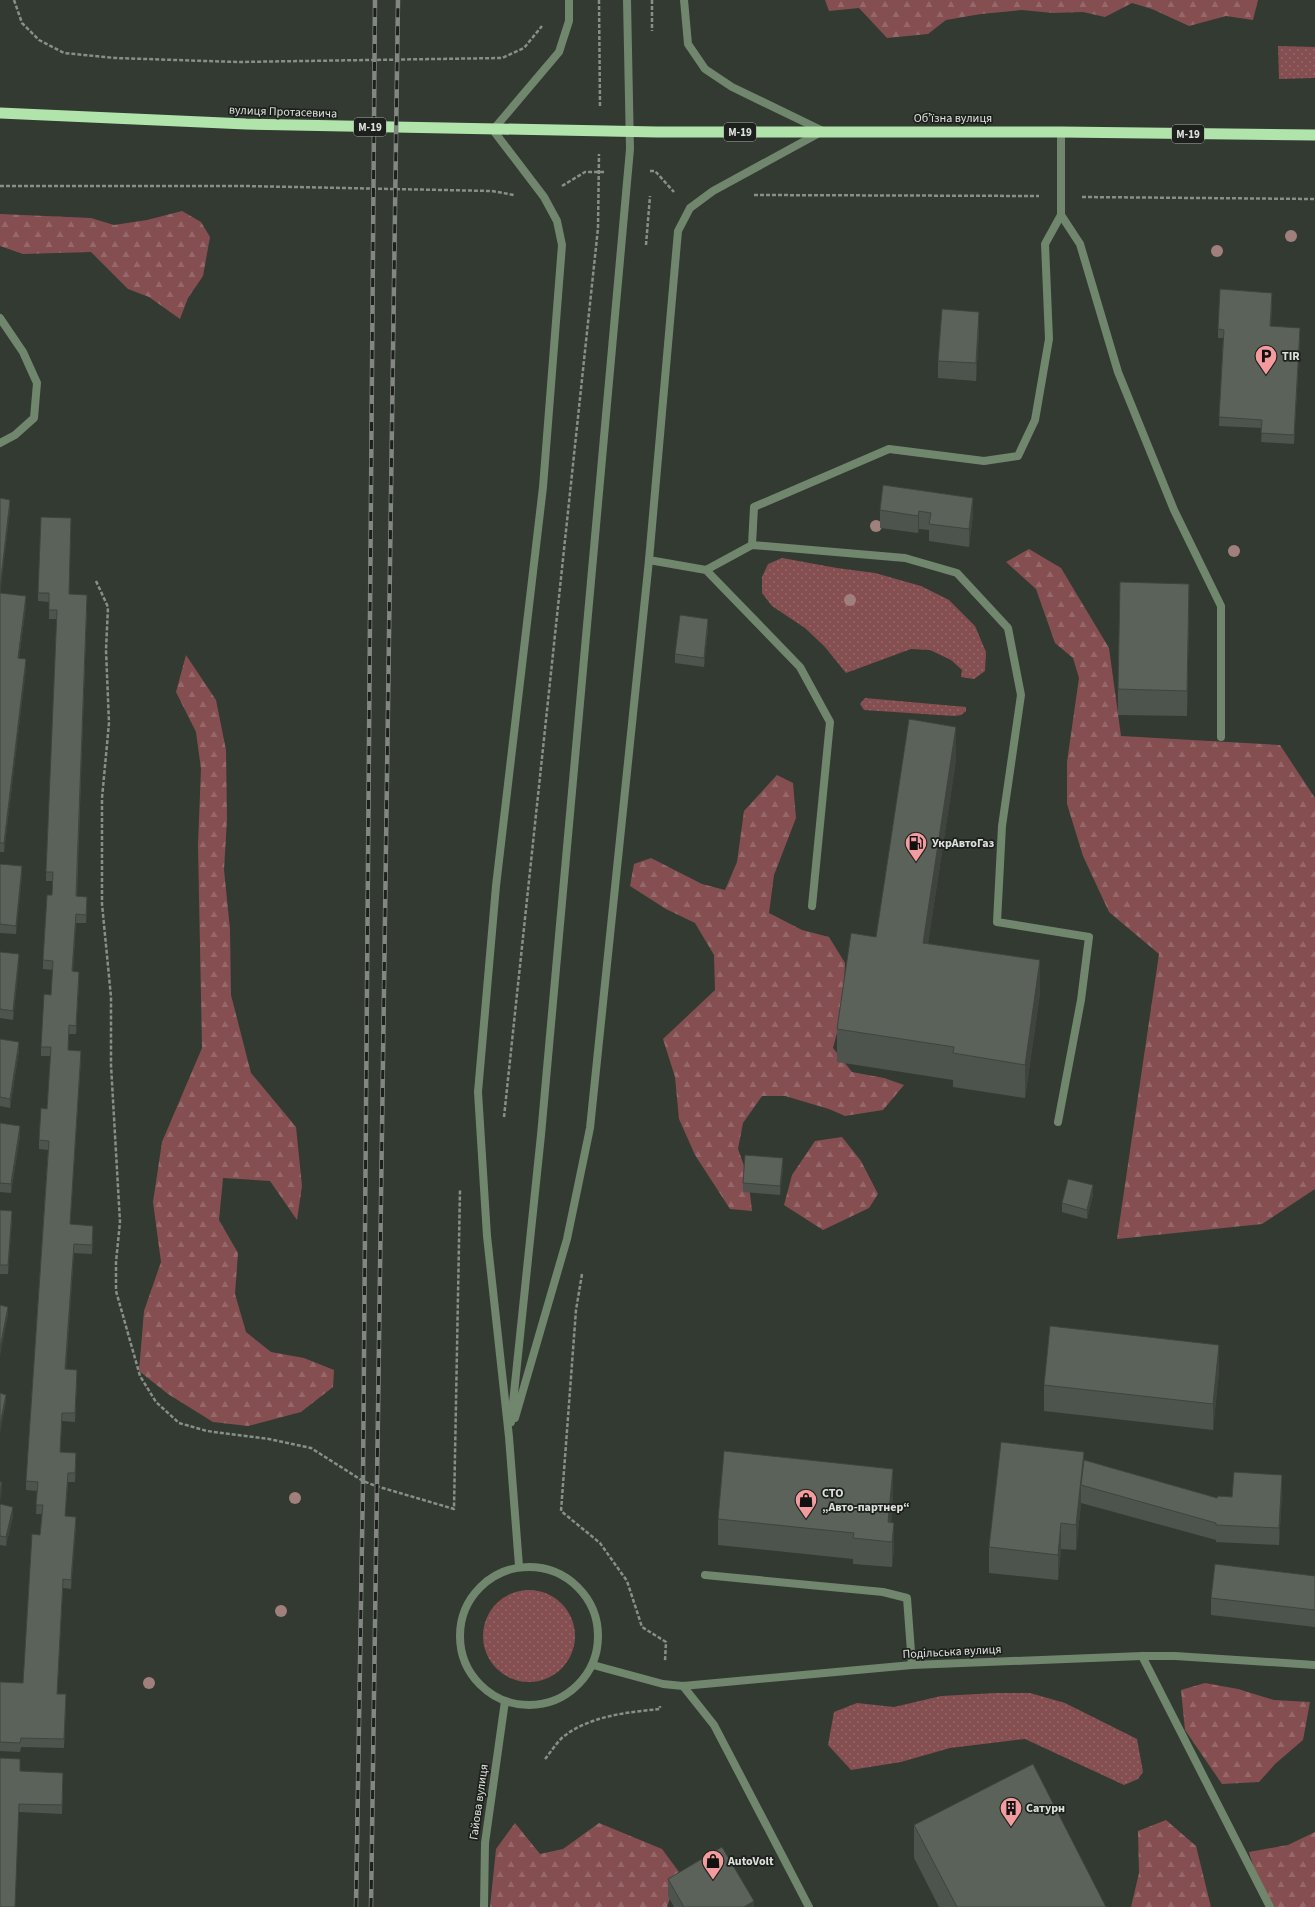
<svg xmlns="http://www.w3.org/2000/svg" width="1315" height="1907" viewBox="0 0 1315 1907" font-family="'Source Sans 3',sans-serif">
<defs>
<pattern id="grass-dots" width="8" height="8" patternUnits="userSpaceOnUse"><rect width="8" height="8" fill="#854f52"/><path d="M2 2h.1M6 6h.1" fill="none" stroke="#96686a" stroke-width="1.8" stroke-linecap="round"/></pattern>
<pattern id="forest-firs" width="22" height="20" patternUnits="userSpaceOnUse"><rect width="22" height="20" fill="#854f52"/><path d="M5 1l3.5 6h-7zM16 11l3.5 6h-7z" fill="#96686a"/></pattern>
</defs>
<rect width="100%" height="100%" fill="#323a32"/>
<path fill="url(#grass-dots)" d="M1278 46 1315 47V78L1279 79Z
M782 558 837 568 875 573 921 586 949 600 975 626 986 652 985 671 974 679 961 677 962 670 951 660 930 650 911 649 846 673 825 647 805 628 772 606 762 593V577L768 564Z
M865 698 966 707V711L961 715 954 716 864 710 860 704Z
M483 1636a46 46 0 1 1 92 0a46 46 0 1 1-92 0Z
M996 1693H1030L1065 1703 1137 1739 1143 1772 1138 1779 1124 1785 1025 1739 950 1748 901 1762 851 1770 828 1745 834 1712 857 1703 894 1707 941 1696Z"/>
<path fill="url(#forest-firs)" d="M825 0H1258L1253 20 1226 16 1189 26 1152 9 1132 3 1105 17 1083 12 1053 13 1022 10 981 14 946 20 928 34 887 38 859 8 829 11Z
M182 211 201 222 210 237 203 276 188 298 180 319 149 297 128 289 91 252 23 254 0 246V214L91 218 114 225 147 220Z
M1029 549 1061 568 1109 648 1121 736 1280 745 1315 798V1189L1262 1224 1117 1239 1159 954 1109 912 1083 856 1067 804V762L1079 678 1073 658 1055 643 1036 589 1006 562Z
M186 655 216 700 226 750 227 819 224 870 230 929 231 995 251 1073 296 1127 302 1186 297 1220 270 1181 223 1178 219 1220 238 1253 235 1294 246 1332 271 1352 304 1358 334 1370 333 1387 301 1412 248 1426 213 1422 168 1394 139 1371 144 1311 161 1262 153 1202 162 1142 202 1048 198 845 201 769 196 732 176 692Z
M777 775 793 783 796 818 774 875 769 913 802 930 829 937 845 963 843 1010 833 1048 852 1072 884 1078 904 1085 883 1110 845 1116 829 1109 785 1096H762L743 1123 738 1149 748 1177 752 1211 730 1209 695 1155 679 1119 675 1077 663 1039 715 990 714 955 695 923 666 909 630 886 634 864 651 858 702 884 725 890 737 862 744 811Z
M842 1137 861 1161 878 1194 869 1208 823 1230 784 1205 792 1175 815 1141Z
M1205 1683 1238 1689 1274 1700 1310 1702 1303 1740 1275 1764 1259 1782 1222 1784 1185 1730 1181 1690Z
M1166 1820 1196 1846 1211 1907H1131L1139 1873 1138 1831Z
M515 1823 540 1854 563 1849 599 1823 662 1849 679 1872 667 1907H490L496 1849Z
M1315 1832V1907H1271L1258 1881 1249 1852 1288 1845Z"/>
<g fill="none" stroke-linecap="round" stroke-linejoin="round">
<path stroke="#888e88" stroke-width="2.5" stroke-dasharray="4 2" stroke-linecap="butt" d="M14 0 22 23 39 40 64 53 115 58 237 62 502 58 524 48 542 26
M599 0 600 107
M652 0V31
M650 171H655L674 192
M0 186H245L492 191 514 195
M562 186 585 172H605
M754 195 1039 196
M1082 197 1315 199
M646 245 650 196
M96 581 108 607 106 650 109 723 102 798V904L111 997V1065L120 1222 116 1262V1291L140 1376 156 1402 179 1423 207 1431 269 1439 311 1448 363 1481 376 1486 454 1509 460 1189
M504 1117 598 228 599 154
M582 1274 576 1310 561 1511 600 1543 627 1581 642 1627 666 1642 665 1661
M545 1759C551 1752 556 1743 563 1737 589 1716 628 1712 660 1709V1706"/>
<path stroke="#70866d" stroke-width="8" d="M1061 132V215L1080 244 1118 372 1174 510 1221 606V737
M0 318 23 352 37 383 34 418 15 435 0 443
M752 545 754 507 889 449 984 461 1018 456 1035 420 1049 339 1045 244 1061 215
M649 560 706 570 752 545 905 558 957 573 1008 628 1021 695 1002 826 997 922 1089 937 1081 1000 1058 1122
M706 570 800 667 830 722 812 906
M705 1575 883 1592 907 1598 912 1665
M1142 1656 1270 1907
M683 1686 714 1725 809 1907"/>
<path stroke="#70866d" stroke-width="8" d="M593 1665 663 1684 683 1686 912 1665 1142 1656H1175L1315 1665
M484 1907 485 1843 505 1701"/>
<path stroke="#70866d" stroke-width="8" d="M684 0 688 44 705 69 732 87 823 131
M515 1418 567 1239 590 1128 649 560 678 231 690 208 713 191 821 132
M511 1422 541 1135 630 149 627 0
M519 1566 509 1437 487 1236 478 1092 496 886 543 487 562 245 557 221 544 197 493 130 559 52 569 21V0
M460 1636a69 69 0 1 1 138 0a69 69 0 1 1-138 0Z"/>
<path stroke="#b0e4ab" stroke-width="11" d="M0 113 246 124 657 132H1061L1315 135"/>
<g stroke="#828881" stroke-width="4.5">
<path id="rail" d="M356 1907 363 1481 375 0
M371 1907 398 0"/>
</g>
<use href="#rail" stroke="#1d201c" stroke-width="3" stroke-dasharray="9" stroke-linecap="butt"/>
</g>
<g fill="#a17f7d">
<circle cx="1291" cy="236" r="6"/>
<circle cx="1217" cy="251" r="6"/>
<circle cx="876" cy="526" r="6"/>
<circle cx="1234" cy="551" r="6"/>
<circle cx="850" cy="600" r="6"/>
<circle cx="295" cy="1498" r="6"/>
<circle cx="281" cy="1611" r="6"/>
<circle cx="149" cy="1683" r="6"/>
</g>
<path fill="#4d544d" d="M1272 301 1271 326 1300 337 1294 444 1261 442 1262 428 1219 426 1223 338H1218V329Z
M979 329 976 381 938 378V361Z
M883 485 973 515 969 547 929 541V530L919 529 918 533 880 528V510Z
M0 498 10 509 0 593 26 605 19 658 26 668 4 852H0Z
M38 593 69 594 87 604 77 896 87 906 86 923H76L73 971 79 981 76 1034H69L68 1050 81 1060 70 1224 93 1235 92 1254 74 1253 66 1369 77 1379 75 1422 62 1421 60 1452 76 1462 75 1482H68L65 1516 76 1526 71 1589 63 1588 57 1694 66 1703 64 1748 21 1747 20 1752 0 1751V1682L23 1683 40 1535 42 1514H36L37 1491 26 1490V1481L48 1150 39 1149V1140L47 1109 51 1056H41V1047L51 995 53 970 43 969V960L52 895 53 881H46V872L57 619H49V602L38 601Z
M1189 609 1187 716 1118 715V689Z
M708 628 704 667 675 663V654Z
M956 760 928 943 1040 993 1025 1098 953 1087V1080L837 1062V1029L876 937Z
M0 864 22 875 16 934 0 933Z
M0 952 19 963 13 1020 0 1018Z
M0 1039 19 1050 10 1108 0 1106Z
M0 1123 20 1135 11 1193 0 1192Z
M783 1167 780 1195 743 1192V1183Z
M1093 1194 1087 1219 1062 1212V1203Z
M0 1210 12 1220 8 1274H0Z
M1219 1371 1213 1430 1044 1411V1385Z
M1084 1460 1217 1498 1282 1492 1279 1545 1216 1542V1540L1081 1503 1076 1550 1061 1549 1058 1580 989 1573V1547Z
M893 1494 891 1522 894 1548 892 1567 853 1564V1559L718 1545V1519Z
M0 1504 13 1516 6 1546 0 1545Z
M1315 1576V1627L1211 1615V1598Z
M20 1771 63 1782 62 1814 19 1812 0 1907Z
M914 1825 1106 1907H939L914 1858Z
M668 1879 754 1907H674L668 1896Z"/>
<path fill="#3f453e" d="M1272 293V301L1270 335V326Z
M979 312V329L976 381V363Z
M1300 328V337L1294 444V435Z
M973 498V515L969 547V529Z
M10 500V509L0 595V587Z
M919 511V529L918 533V516Z
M1189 584V609L1187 716V691Z
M26 596V605L18 667V658Z
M708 619V628L704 667V658Z
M26 659V668L4 852V843Z
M956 727V760L923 976V943Z
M22 866V875L16 934V926Z
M76 914V923L72 980V971Z
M19 954V963L13 1020V1011Z
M1040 960V993L1025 1098V1065Z
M79 972V981L76 1034V1026Z
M19 1042V1050L10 1108V1099Z
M81 1051V1060L70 1233V1224Z
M20 1126V1135L11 1193V1184Z
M783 1158V1167L780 1195V1186Z
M1093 1185V1194L1087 1219V1210Z
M12 1211V1220L8 1274V1265Z
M74 1244V1253L65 1378V1369Z
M8 1307V1316L0 1357V1348Z
M1219 1345V1371L1213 1430V1404Z
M77 1370V1379L75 1422V1413Z
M6 1395V1403L0 1434V1425Z
M62 1413V1421L60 1460V1452Z
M1084 1452V1478L1081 1485V1503L1076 1550V1525Z
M76 1453V1462L75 1482V1473Z
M893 1469V1494L889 1541 888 1522Z
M68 1473V1482L65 1525V1516Z
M1282 1475V1492L1279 1545V1528Z
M2 1482V1491L0 1501V1492Z
M13 1507V1516L6 1546V1537Z
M76 1517V1526L71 1589V1580Z
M894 1523V1548L892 1567V1542Z
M1061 1523V1549L1058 1580V1555Z
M63 1579V1588L57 1703V1694Z
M754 1901V1907H744Z"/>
<path fill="#5a6259" stroke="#3f453e" d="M1220 289 1272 293 1270 326 1300 328 1294 435 1261 433 1262 420 1219 417 1224 330 1218 329Z
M942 309 979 312 976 363 938 361Z
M883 485 973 498 969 529 929 524 931 513 919 511 918 516 880 510Z
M0 498 10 500 0 587Z
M41 517 71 518 69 594 87 595 76 896 87 897 86 915 76 914 72 971 79 972 76 1026 69 1025 68 1050 81 1051 70 1224 93 1226 92 1245 74 1244 65 1369 77 1370 75 1413H62L60 1452 76 1453 75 1473H68L65 1516 76 1517 71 1580 63 1579 57 1694H66L64 1739 21 1738 20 1743 0 1742V1682L23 1683 32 1534 40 1535 43 1505H36L38 1482 26 1481 49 1141 39 1140 41 1108 47 1109 51 1047H41L44 994 51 995 53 961 43 960 47 895H52L53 872H46L57 610H49V593H38Z
M1120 582 1189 584 1187 691 1118 689Z
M0 593 26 596 18 658 26 659 4 843H0Z
M680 615 708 619 704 658 675 654Z
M909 719 956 727 923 943 1040 960 1025 1065 953 1053 954 1047 837 1029 851 933 876 937Z
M0 864 22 866 16 926 0 924Z
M0 952 19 954 13 1011 0 1009Z
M0 1039 19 1042 10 1099 0 1097Z
M0 1123 20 1126 11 1184 0 1183Z
M745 1155 783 1158 780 1186 743 1183Z
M1068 1179 1093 1185 1087 1210 1062 1203Z
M0 1210 12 1211 8 1265H0Z
M0 1305 8 1307 0 1348Z
M1050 1326 1219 1345 1213 1404 1044 1385Z
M0 1393 6 1395 0 1425Z
M1001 1442 1084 1452 1076 1525 1061 1523 1058 1555 989 1547Z
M724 1451 893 1469 888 1522 894 1523 892 1542 853 1538 854 1533 718 1519Z
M1084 1460 1217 1498 1218 1496 1232 1497 1234 1472 1282 1475 1279 1528 1216 1525V1523L1081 1485Z
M0 1482H2L0 1492Z
M0 1504 13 1507 6 1537 0 1536Z
M1215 1564 1315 1576V1610L1211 1598Z
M0 1758 20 1759V1771L63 1773 62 1805 19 1804 15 1907H0Z
M1033 1764 1106 1907H957L914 1825Z
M722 1847 754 1901 744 1907H684L668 1879Z"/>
<defs>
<g id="parking-pin" transform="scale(1.15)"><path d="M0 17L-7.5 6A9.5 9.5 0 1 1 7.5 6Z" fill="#f49b9f" stroke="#1d201c"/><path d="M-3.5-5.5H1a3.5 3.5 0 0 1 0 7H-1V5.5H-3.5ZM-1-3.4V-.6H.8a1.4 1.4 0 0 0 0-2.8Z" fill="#111"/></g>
<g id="fuel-pin" transform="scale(1.15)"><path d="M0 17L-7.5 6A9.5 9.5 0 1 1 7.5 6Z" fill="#f49b9f" stroke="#1d201c"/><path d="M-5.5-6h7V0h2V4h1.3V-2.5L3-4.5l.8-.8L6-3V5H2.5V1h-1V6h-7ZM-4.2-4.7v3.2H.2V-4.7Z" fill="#111"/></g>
<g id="shop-pin" transform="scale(1.15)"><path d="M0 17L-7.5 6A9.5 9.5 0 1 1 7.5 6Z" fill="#f49b9f" stroke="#1d201c"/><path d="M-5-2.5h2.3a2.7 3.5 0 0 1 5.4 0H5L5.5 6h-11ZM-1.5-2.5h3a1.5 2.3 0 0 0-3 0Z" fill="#111"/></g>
<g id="building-pin" transform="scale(1.15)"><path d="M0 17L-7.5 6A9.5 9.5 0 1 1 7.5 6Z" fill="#f49b9f" stroke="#1d201c"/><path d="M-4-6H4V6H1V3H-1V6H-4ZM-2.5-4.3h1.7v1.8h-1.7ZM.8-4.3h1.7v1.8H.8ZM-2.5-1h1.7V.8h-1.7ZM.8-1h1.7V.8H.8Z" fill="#111"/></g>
</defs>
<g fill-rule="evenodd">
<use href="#parking-pin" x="1266" y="356"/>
<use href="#fuel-pin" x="916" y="843"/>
<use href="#shop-pin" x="806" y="1500"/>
<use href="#building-pin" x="1011" y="1808"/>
<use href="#shop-pin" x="713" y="1861"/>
</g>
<g text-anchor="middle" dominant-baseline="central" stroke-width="3.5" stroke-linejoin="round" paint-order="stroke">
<g fill="#1d201c" stroke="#a3a7a2" stroke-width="1">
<rect x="354" y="118" width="32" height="18" rx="3"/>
<rect x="724" y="123" width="32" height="18" rx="3"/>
<rect x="1172" y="125" width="32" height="18" rx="3"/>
</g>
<g font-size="11" font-weight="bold" fill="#dde1dc">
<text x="370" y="127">М-19</text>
<text x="740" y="132">М-19</text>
<text x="1188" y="134">М-19</text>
</g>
<g font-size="12" fill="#dde1dc" stroke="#1d201c">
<text transform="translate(283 112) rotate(2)">вулиця Протасевича</text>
<text x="953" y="118">Обʼїзна вулиця</text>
<text transform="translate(952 1652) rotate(-3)">Подільська вулиця</text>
<text transform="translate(479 1802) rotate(-82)">Гайова вулиця</text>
</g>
<g font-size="12" font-weight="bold" fill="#dde1dc" stroke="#1d201c" text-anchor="start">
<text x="1282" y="356">TIR</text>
<text x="932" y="843">УкрАвтоГаз</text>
<text x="822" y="1493">СТО<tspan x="822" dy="14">„Авто-партнер“</tspan></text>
<text x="1026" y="1808">Сатурн</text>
<text x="728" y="1861">AutoVolt</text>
</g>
</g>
</svg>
